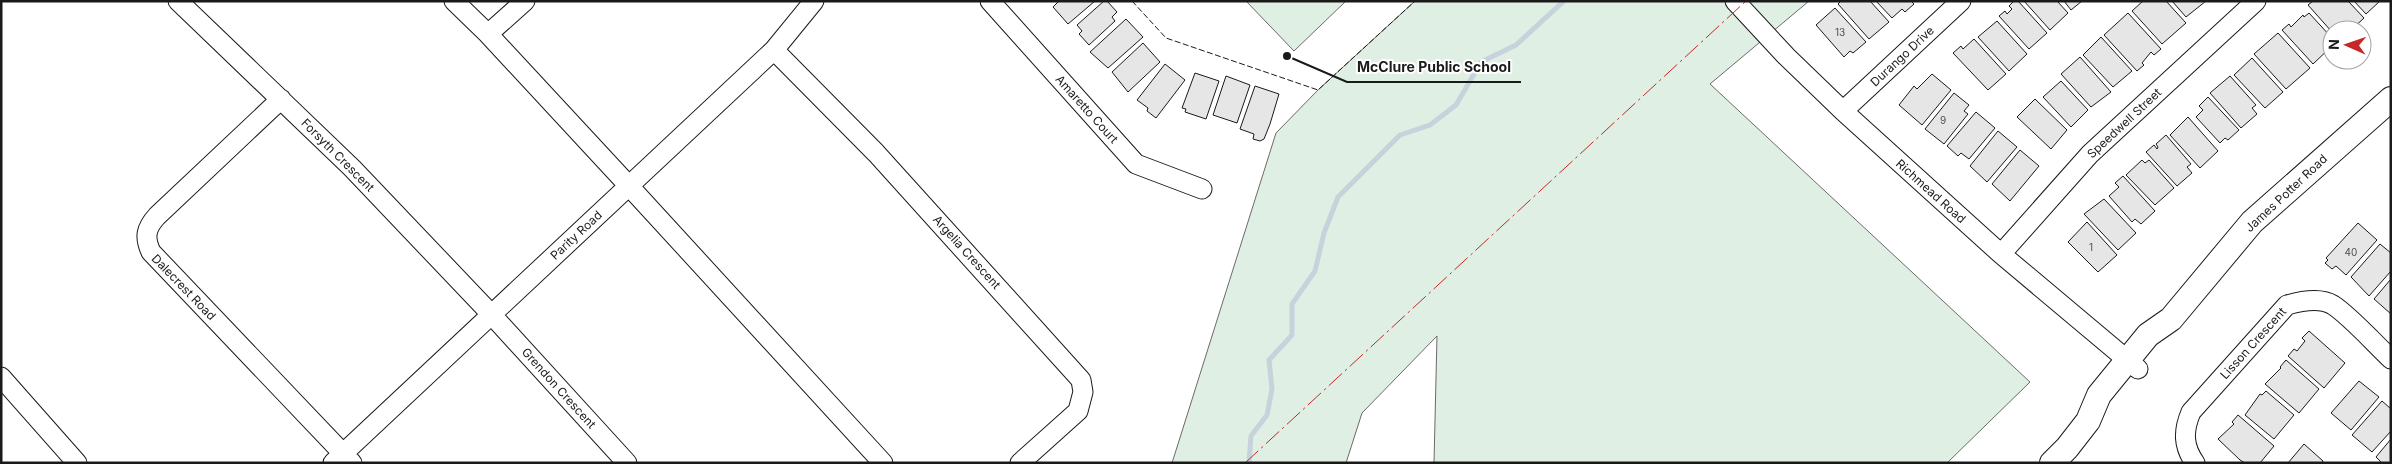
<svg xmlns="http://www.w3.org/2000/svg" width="2392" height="464" viewBox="0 0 2392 464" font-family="Inter,sans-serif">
<rect width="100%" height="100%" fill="#fff"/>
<path fill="#e0efe3" stroke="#6a6a6a" d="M1246 1H1346L1294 51Z
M1415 1H1809L1710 84 2030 382 1947 463H1434L1437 336 1362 413 1346 463H1172L1276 133 1318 90Z"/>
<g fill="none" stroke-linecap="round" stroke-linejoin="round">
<path stroke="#c6d2dc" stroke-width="5" d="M1249 463 1251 436 1267 415 1272 389 1269 360 1292 335V304L1315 271 1324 233 1338 197 1400 135 1430 125 1456 105 1481 62 1516 45 1564 1"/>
</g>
<path fill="#e6e6e6" stroke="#1a1a1a" d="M1059 1H1095L1068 24 1053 7Z
M1104 1H1107L1117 12 1112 17 1115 21 1089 45 1079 34 1082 31 1077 25Z
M1841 1H1870L1889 22 1869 39 1838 4Z
M1876 1H1911L1914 4 1905 12 1902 9 1892 18Z
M2014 1H2018L2047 33 2029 49 1999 16 2005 11 2007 14 2012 9 2009 6Z
M2057 1 2068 13 2050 30 2024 1Z
M2064 1H2082L2071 10Z
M2143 1H2166L2186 23 2162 44 2132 11Z
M2172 1H2206L2186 17Z
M2313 1H2348L2364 18 2351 30H2332V32L2308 5Z
M2354 1H2380L2366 14Z
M1835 8 1866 42 1853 53 1850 51 1844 57 1816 25Z
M2128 13 2161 49 2154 55 2151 52 2142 63 2144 65 2137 71 2104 35Z
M2309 13 2332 38V46L2313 64 2282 30 2289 24 2291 27 2303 15 2304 17Z
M1126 19 1143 37 1108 68 1090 52Z
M1997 21 2027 54 2009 71 1978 37Z
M2278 33 2310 68 2286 89 2254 54Z
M2101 37 2132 71 2113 87 2083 55Z
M1974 39 2006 74 1988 90 1953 53 1961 46 1963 49Z
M1143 43 1160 62 1128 92 1112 72Z
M2080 57 2111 92 2091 107 2061 74Z
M2252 58 2283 92 2265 108 2234 75Z
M1165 64 1185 80 1156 118 1147 111 1148 108 1137 100Z
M1195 73 1219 81 1206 119 1185 112 1186 109 1182 108Z
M1932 74 1951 90 1922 125 1899 105 1914 86 1917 89Z
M1226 76 1250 85 1237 123 1213 115Z
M2230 76 2256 105 2252 108 2257 114 2241 128 2210 93Z
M2061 81 2088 110 2071 127 2043 97Z
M1255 86 1279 94 1270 124 1264 139 1260 141 1253 139 1254 134 1240 129Z
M1954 93 1969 105 1964 111 1968 114 1944 144 1925 129Z
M2208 97 2239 130 2228 140 2225 138 2220 143 2196 117 2203 110 2199 106Z
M2035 99 2067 130 2051 149 2017 117Z
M1976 112 1995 128 1969 159 1961 153 1958 156 1947 146Z
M2188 117 2218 151 2200 168 2170 135Z
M1998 131 2017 147 1987 182 1970 166Z
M2166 135 2191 164 2187 167 2192 173 2177 186 2146 152 2154 145 2157 149 2158 147 2156 144Z
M2020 150 2039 166 2010 201 1992 184Z
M2142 160 2145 163 2149 160 2174 188 2155 205 2126 175Z
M2123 176 2155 211 2141 224 2135 219 2132 222 2109 196 2119 187 2115 183Z
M2104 199 2136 233 2118 250 2084 214Z
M2087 222 2117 255 2098 272 2068 242Z
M2358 223 2377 240 2346 275 2336 266 2332 269 2325 263 2328 260 2326 258Z
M2380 244 2391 253V271L2369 296 2351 277Z
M2391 279V314L2374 299Z
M2309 331 2345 363 2324 388 2288 356 2294 349 2297 351 2305 341 2302 338Z
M2286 360 2319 389 2299 413 2265 384 2281 368 2280 367Z
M2359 381 2379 397 2351 430 2331 413Z
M2266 391 2294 415 2274 439 2245 415 2260 394 2262 395Z
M2382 401 2391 409V431L2372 452 2352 435Z
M2238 415 2274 446 2260 463H2245L2240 460 2218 439 2234 424 2232 422Z
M2391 439V463H2382L2376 457Z
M2304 444 2323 461 2322 463H2288Z"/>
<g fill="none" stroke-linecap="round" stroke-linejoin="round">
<g stroke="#1a1a1a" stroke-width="21">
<path id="minor" d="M178 1 352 168 491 314 627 463
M454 1 488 34 629 186 883 463
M990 1 1136 164 1202 189
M1735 1 1786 56 1843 111 2001 254 2138 369
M488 34 525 1
M774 50 876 153 1081 380 1083 392 1078 411 1020 463
M281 99 157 216C146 228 144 237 151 252L352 463
M1843 111 1961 1
M2001 254 2090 154 2256 1
M1 377 77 463
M333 463 774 50 814 1
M2195 463C2183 446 2183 431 2191 412L2287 305C2301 301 2320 297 2333 305 2350 316 2375 344 2391 359"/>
</g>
<g stroke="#1a1a1a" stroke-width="26">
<path id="major" d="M2052 463 2067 448 2088 421 2099 395 2148 335 2171 319 2252 222 2391 99"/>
</g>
<use href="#minor" stroke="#fff" stroke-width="19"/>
<use href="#major" stroke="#fff" stroke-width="24"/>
<path stroke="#1a1a1a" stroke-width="1" stroke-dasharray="6 2.5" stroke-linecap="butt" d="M1132 1 1166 38 1318 90 1415 1"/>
<path stroke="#c62828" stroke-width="1" stroke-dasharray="18 4 2.5 4" stroke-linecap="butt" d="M1245 463 1746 1"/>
</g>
<g text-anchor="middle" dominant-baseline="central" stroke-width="4" stroke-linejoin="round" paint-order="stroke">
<g font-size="10" fill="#4d4d4d">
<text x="1840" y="32">13</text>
<text x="1943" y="120">9</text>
<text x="2091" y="247">1</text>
<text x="2351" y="252">40</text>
</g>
<g font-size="12" fill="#1a1a1a" stroke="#fff">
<text transform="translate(1902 56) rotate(-43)">Durango Drive</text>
<text transform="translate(1087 109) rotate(48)">Amaretto Court</text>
<text transform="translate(2124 123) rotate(-43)">Speedwell Street</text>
<text transform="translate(338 155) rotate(45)">Forsyth Crescent</text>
<text transform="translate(1931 191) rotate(42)">Richmead Road</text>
<text transform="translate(2286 193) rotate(-43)">James Potter Road</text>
<text transform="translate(576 235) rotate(-43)">Parity Road</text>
<text transform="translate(967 252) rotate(48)">Argelia Crescent</text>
<text transform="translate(184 287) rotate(46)">Dalecrest Road</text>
<text transform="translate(2253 343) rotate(-48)">Lisson Crescent</text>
<text transform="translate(559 388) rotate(48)">Grendon Crescent</text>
</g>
</g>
<path fill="none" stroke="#1a1a1a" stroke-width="2" d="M1287 56L1347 82H1521"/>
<circle fill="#1a1a1a" stroke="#fff" stroke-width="2" cx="1287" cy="56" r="5"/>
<g font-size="14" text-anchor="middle" font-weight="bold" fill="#1a1a1a" stroke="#fff" stroke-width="4" stroke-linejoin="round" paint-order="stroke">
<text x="1434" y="72">McClure Public School</text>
</g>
<rect width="2392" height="464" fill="none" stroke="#1a1a1a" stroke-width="5"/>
<g transform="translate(2347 45) rotate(272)"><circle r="24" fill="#ffffff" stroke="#a3a3a3"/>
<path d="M0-4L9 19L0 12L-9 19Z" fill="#c62828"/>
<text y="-8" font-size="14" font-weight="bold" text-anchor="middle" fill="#1a1a1a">N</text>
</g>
</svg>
